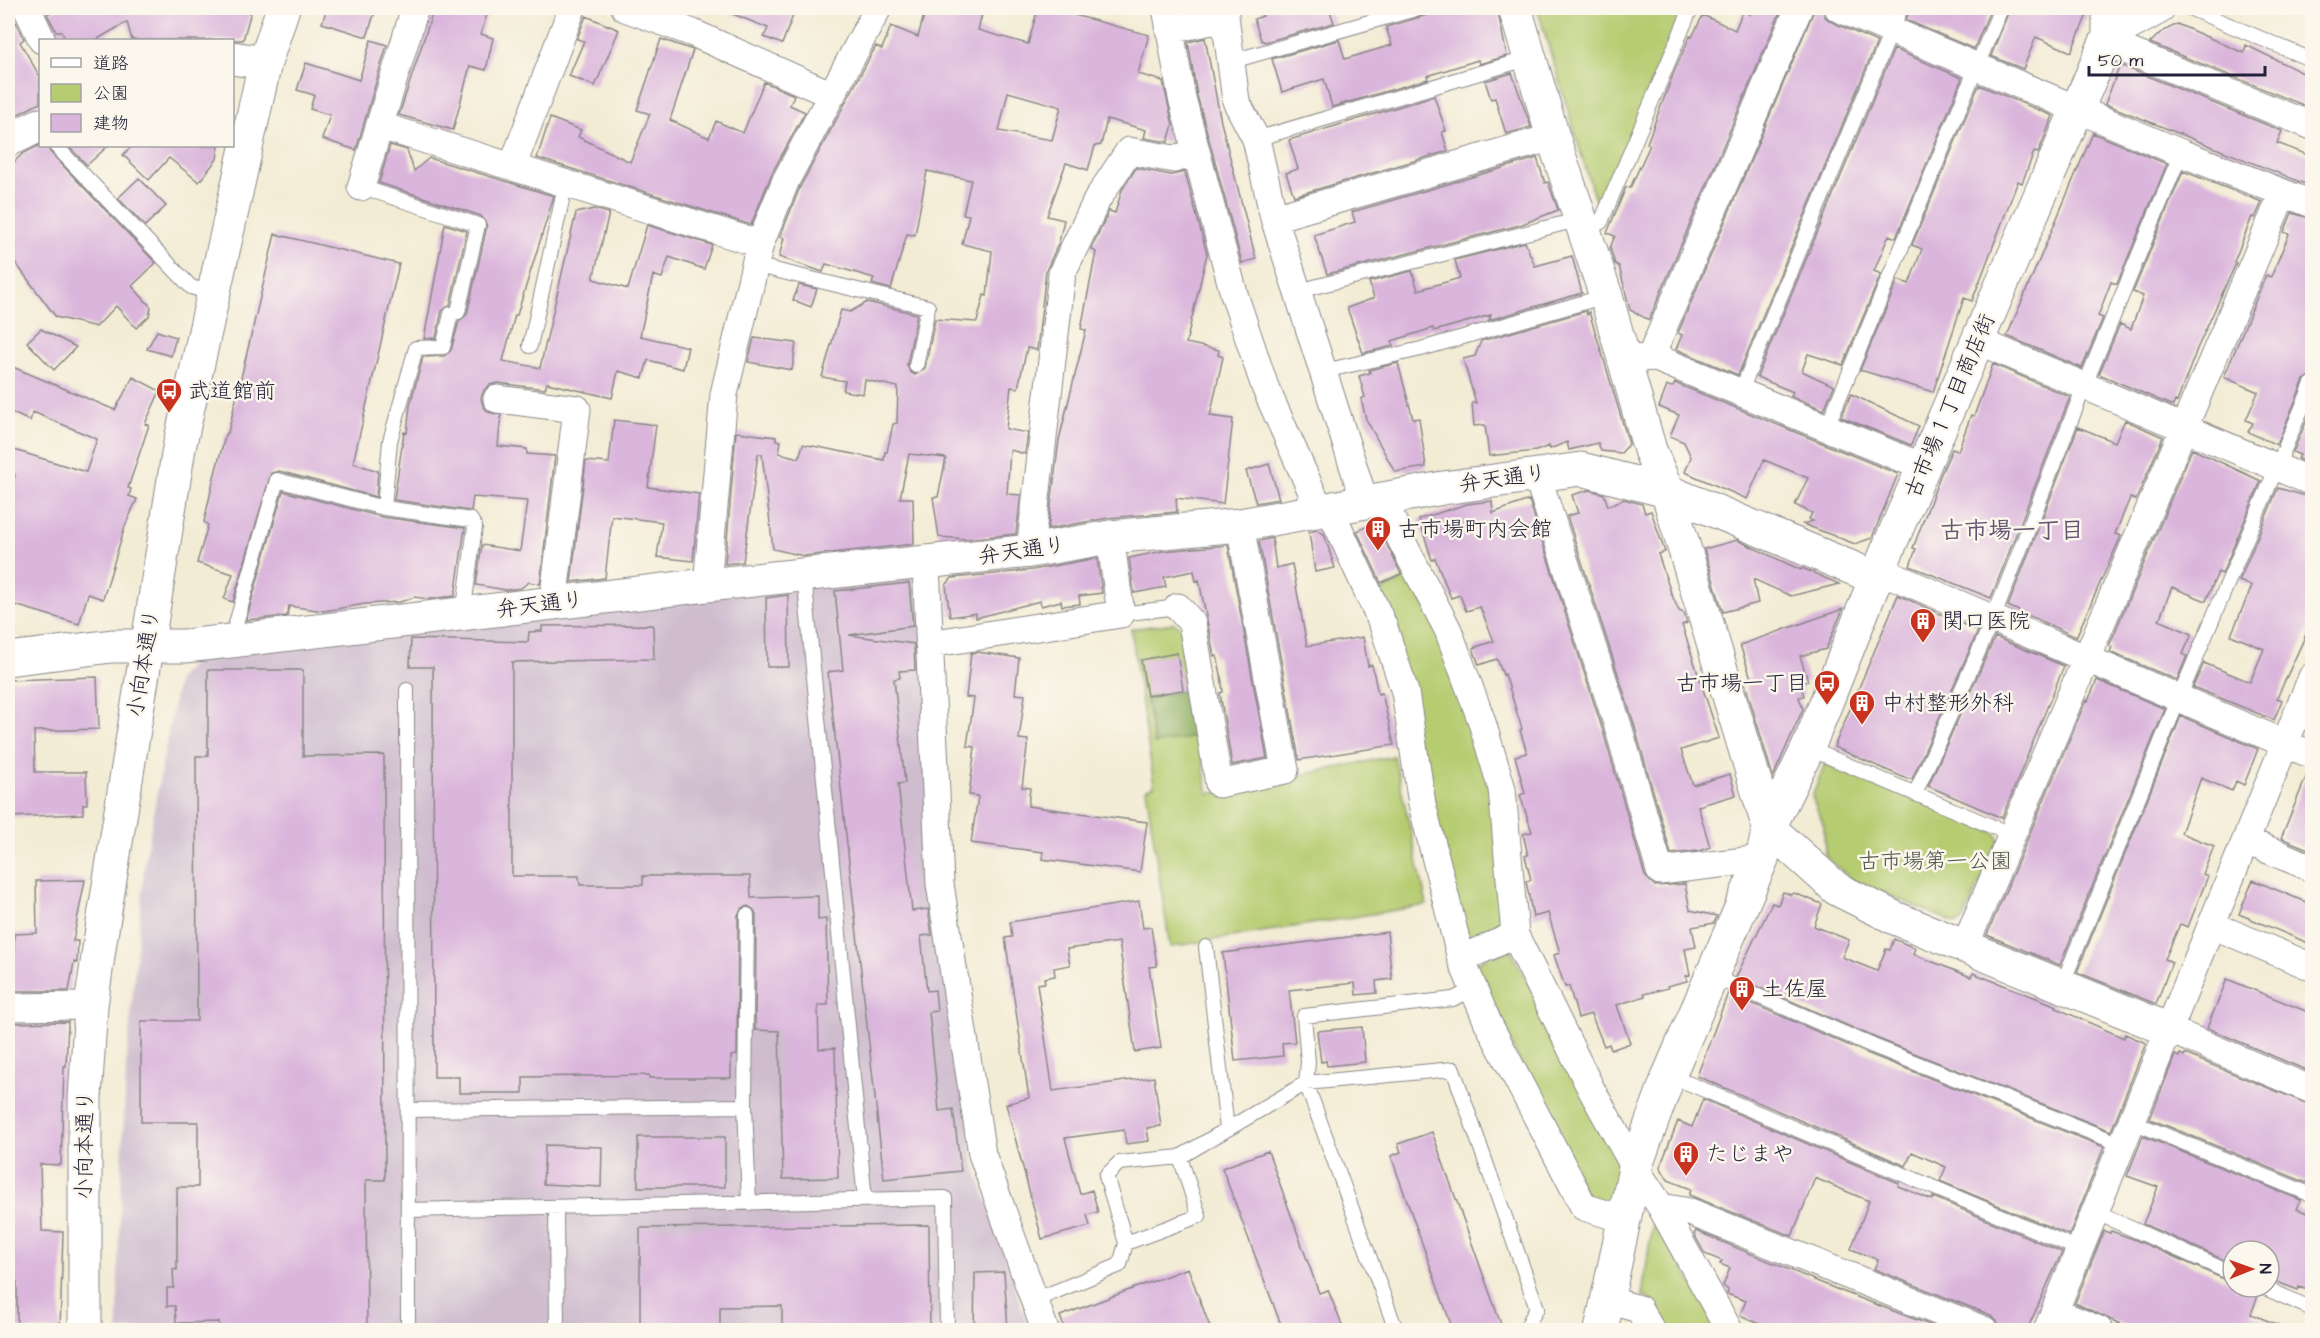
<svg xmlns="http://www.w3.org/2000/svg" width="2320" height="1338" viewBox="0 0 2320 1338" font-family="'Architects Daughter','Klee One',sans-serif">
<rect width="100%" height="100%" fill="#fbf7ec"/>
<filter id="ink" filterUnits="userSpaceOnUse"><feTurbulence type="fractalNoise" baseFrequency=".0167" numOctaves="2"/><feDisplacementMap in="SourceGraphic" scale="12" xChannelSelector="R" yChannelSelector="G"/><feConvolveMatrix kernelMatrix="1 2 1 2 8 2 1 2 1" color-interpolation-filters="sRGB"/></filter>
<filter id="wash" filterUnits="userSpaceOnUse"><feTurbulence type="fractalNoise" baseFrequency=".008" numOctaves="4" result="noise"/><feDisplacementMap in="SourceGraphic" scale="24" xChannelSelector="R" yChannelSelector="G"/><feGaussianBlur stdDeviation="1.35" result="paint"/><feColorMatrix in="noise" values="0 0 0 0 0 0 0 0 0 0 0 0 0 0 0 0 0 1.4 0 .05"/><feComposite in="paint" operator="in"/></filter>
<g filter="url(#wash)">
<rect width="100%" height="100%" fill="#f3ecd5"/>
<path fill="#cfbdcf" d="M904 572 918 582 973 1159 1029 1330H118V1263L126 1066 145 859 178 679 198 657Z"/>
<path fill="#b6cc71" stroke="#6c7756" stroke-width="1.5" d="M1537 8H1685L1604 203H1596Z
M1412 575 1441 634 1496 790 1504 932 1466 948 1379 592Z
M1174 623 1181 628 1208 794 1394 756 1427 905 1170 947 1146 789 1154 786 1131 629Z
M1825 763 1996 833 1999 841 1963 921 1957 924 1851 879 1825 856 1824 826 1812 797Z
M1510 950 1621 1153 1614 1199 1607 1202 1589 1200 1471 964Z
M1653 1220 1721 1330H1666L1648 1297 1642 1296Z"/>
<path fill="#90b063" stroke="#59694f" stroke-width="1.5" d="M1187 690 1195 737 1154 744 1146 698Z"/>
<g id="blocks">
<path fill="#dab5dc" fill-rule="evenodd" d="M58 8H252L243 40H132L127 22 96 40H66L61 31H56L47 14Z
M327 8H376L367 37 322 23Z
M434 8H489L481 34 493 38 486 70 470 66 453 130 399 115Z
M718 8H796L782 44 764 37 768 28Z
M926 8H972L982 14 978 30 1028 44 1038 8H1048L1149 35 1138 74 1163 81 1173 125 1168 142 1144 138 1146 130 1107 119 1101 145 1095 146 1088 170 1066 163 1047 216 1064 220 1059 242 1046 271 1037 350 1027 348 1018 388 1011 387 1006 429 1028 433 1025 454 1010 450 1007 494 1021 495 1016 534 966 539 939 537 933 497H938L946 458 909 454 900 498H913L914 544 804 556 773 549 762 454H758L743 562 725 564 736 432 776 437V440L781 441 779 453 799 458 803 444 884 460 885 452H887L893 424 897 423 898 387 865 380 863 394 843 391 845 381 822 377 841 310 850 312 867 302 917 314 907 365 910 372 915 375 925 368 935 319 977 322 984 295 987 296 992 251 962 244 969 215 963 214 971 180 927 171 915 235 907 234 891 289 872 284 874 278 826 264 823 272 779 257 784 238 780 237 800 187 876 46 882 49 891 26 918 37ZM1008 92 1061 107 1052 140 999 131Z
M1261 8H1329L1334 23 1265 42 1261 40 1254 19 1263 16Z
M1451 8H1497L1507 56 1479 64 1478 60 1427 76 1428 79 1332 107 1324 79 1282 92 1272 59 1339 40 1345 59 1392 45 1386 27Z
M1753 8H1782L1649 320 1630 310 1619 266 1615 264 1610 248 1615 236 1607 233 1626 187 1630 188 1650 145 1647 143 1674 72 1690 36 1692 37 1703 15 1735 30 1743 11 1750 15Z
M1815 8H1823L1825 17 1832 22 1877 42 1738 375 1676 349 1682 335 1678 333Z
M1910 8H1991L1974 49 1906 20Z
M2010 8H2090L2071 52 2036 37 2023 69 1991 56Z
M586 16 619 30 595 86 569 76 584 41 577 39Z
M8 21 10 26 16 22 24 39 20 42 40 77V103L15 116 8 102Z
M2177 24 2244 53 2246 45 2313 78V109L2150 43 2160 33Z
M1205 38 1221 122 1256 259 1242 263 1197 95 1188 42Z
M661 39 693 50 670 120 709 138 716 121 743 133 764 82 794 95 790 105 805 112 772 173 751 225 537 158 550 118 581 130 578 137 630 162 650 114 637 110Z
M371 40 387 45 356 150 322 139 330 115 310 109 314 95 297 90 306 63 359 80Z
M1894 49 1962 78 1896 238 1889 235 1874 271 1881 274 1843 365 1808 354 1802 371 1834 386 1824 410 1791 396 1793 392 1757 377Z
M2120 65 2282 131 2277 143 2313 157V187L2105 104Z
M1512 73 1531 127 1506 134 1495 98 1491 99 1485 81Z
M1979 85 2053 116 2038 153 2034 152 2022 183 2018 181 1972 301 1964 298 1933 392 1860 370 1898 280 1909 284 1922 249 1912 245Z
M1434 96 1446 131 1442 132 1448 151 1294 196 1286 173 1298 169 1289 140Z
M2093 133 2167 164 2117 284 2111 282 2098 316 2103 318 2082 368 2007 336Z
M40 145 47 146 50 152 156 263 132 286 151 307 149 316 136 328 116 306 96 327 56 317 8 253V168L22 154Z
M390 145 407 150 414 171 429 158 554 196 517 315H515L503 361 540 368 576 213 594 209 609 213 593 279 628 289 647 225 712 245 704 269 669 257 662 278 653 275 640 336 688 347 683 369 648 360 643 378 618 371 612 398 547 383 545 389 498 383 490 385 484 390 481 398 483 406 488 412 501 415 498 446 527 449V454L555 456 540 584 529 582 521 588 506 590 476 585 482 545 520 551 527 501 473 497 471 511 394 500 404 432 407 433 410 405 423 357 444 356 451 350 459 321 467 314 487 226 481 216 379 183Z
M68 146H108L87 165Z
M132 146H219L217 159 199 182 169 158 149 180 123 155Z
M1537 158 1545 183 1548 182 1558 210 1520 225 1327 274 1314 235 1355 222 1352 212Z
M1136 168 1171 175 1185 172 1207 254 1186 343 1219 350 1218 355 1223 357 1210 416 1233 419 1223 504 1176 498 1177 512 1108 518 1048 529 1059 440 1086 330 1081 329 1096 252 1091 249 1109 211 1115 213 1122 190Z
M2183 171 2262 202 2255 218 2252 217 2234 262 2236 263 2197 349 2177 402 2175 401 2173 406 2099 374 2120 324 2131 329 2143 296 2133 292Z
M139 178 166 206 145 226 118 198Z
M2292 213 2313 219V375L2304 380 2277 445 2248 432 2253 423 2246 420 2258 392 2224 377 2266 275 2271 277 2289 234 2284 232Z
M445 224 467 231 450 305 442 311 436 338 424 339Z
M275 234 399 264 353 463 378 471 376 497 279 471 271 473 233 602 224 599 233 574 197 563 208 525 204 522 214 477 226 433H228Z
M1525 242 1535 266 1572 256 1582 293 1489 320 1491 315 1434 331 1433 328 1392 341 1393 346 1363 353 1347 308 1374 298 1369 282 1412 271 1418 290 1460 278 1455 260Z
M799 285 817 289 811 307 793 300Z
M1586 311 1587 315 1589 312 1604 360 1629 444 1621 453 1601 451 1598 443 1569 450 1567 442 1550 449 1549 446 1536 451 1489 456 1485 425 1474 426 1472 403H1476L1463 359 1475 356 1481 341Z
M41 329 76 347 54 370 27 342Z
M157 331 176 337 171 356 147 349Z
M754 338 796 343 792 370 748 362Z
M1398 363 1413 419 1419 418 1426 467 1395 472 1366 419 1361 399 1365 397 1359 376 1370 373 1369 370Z
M1993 364 2070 397 1991 598 1910 566 1916 549 1913 548 1940 476 1952 449 1958 451 1971 415 1974 416Z
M8 365 115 410 133 377 160 391 145 424 149 425 128 488 131 489 129 496 137 499 125 526 103 599 88 594 79 624 8 603V502L15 475 8 473V448L86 472 97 439 33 412 30 421 8 411Z
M1675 383 1898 474 1872 538 1855 544 1803 524 1813 521 1809 519 1812 513 1795 505 1808 478 1764 460 1747 499 1685 472 1691 457 1684 442 1670 436 1679 415 1659 407 1667 386 1673 387Z
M1851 394 1919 426 1911 445 1841 417Z
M2313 406V465L2298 459 2300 455 2293 452Z
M614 420 656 425 648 487 699 494 693 561 657 557 662 522 612 516 605 578 571 582 586 461 609 463Z
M2125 420 2163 437 2136 500 2130 498 2115 534 2121 536 2076 637 2008 606 2078 427 2115 442Z
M2192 449 2261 481 2222 574 2218 572 2206 601 2172 587 2159 620 2192 634 2183 654 2187 656 2177 680 2110 652 2112 647 2109 646Z
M1269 464 1279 499 1256 503 1246 471Z
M2278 488 2313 498V619L2277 698 2282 700 2274 720 2193 687 2204 663 2250 682 2264 649 2231 635 2252 586 2239 581Z
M1589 490 1604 494 1608 506 1624 499 1642 504 1645 513 1651 511 1665 552 1658 554 1671 593 1679 611 1684 613 1687 623 1682 625 1719 738 1681 750 1693 785 1730 774 1736 795 1698 806 1710 847 1699 851 1671 854 1633 721 1567 516 1578 513 1572 495Z
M283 491 382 517 465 528 455 596 429 599 414 597 400 602 365 604 324 611 289 606 287 616 246 620Z
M1529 500 1603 731 1645 876 1655 886 1685 884 1690 910 1717 916 1714 923 1692 927 1696 947 1685 949 1690 975 1686 976 1687 981 1667 986 1668 988 1644 994 1645 996 1617 1005 1630 1043 1611 1050 1609 1044 1604 1046 1591 1014 1578 1018 1569 986 1565 987 1554 955 1560 953 1548 913 1533 917 1526 881 1531 880 1525 856 1528 855 1523 834 1532 832 1520 795 1525 793 1515 756 1527 753 1520 730 1522 729 1505 674 1503 675 1497 659 1479 665 1473 648 1494 641 1480 607 1466 611 1460 595 1451 598 1435 558 1432 560 1419 519 1467 504 1492 501 1493 513Z
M1376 522 1401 574 1381 583 1357 531Z
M1317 530 1324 534 1335 568 1315 572 1309 532Z
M1272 538 1276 568 1292 564 1307 646 1363 637 1368 666 1372 665 1378 694 1382 693 1394 745 1299 760 1259 541Z
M1737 540 1801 570 1802 568 1839 584 1791 596 1753 579 1758 603 1723 612 1704 549Z
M1228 545 1267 758 1232 765 1220 693 1223 692 1221 674 1217 656H1214L1199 580 1196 581 1194 571 1164 577 1166 587 1134 593 1129 558 1163 551Z
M1097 558 1102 593 1079 596 1080 604 1062 606 1061 601 1041 606 1040 601 976 618V613L950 617 946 585 952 578 1032 570Z
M909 583 913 626 849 635 914 644 915 670 899 671 900 678 894 679 905 783 898 784 912 911 928 909 932 935 921 936 927 991 935 990 937 1011 929 1012 939 1111 953 1109 961 1171 884 1179 828 672 843 670 835 591Z
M788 595 789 667H767L766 598Z
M1898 595 1978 631 1912 779H1907L1834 747Z
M1843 609 1826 649 1800 656 1808 681 1800 683 1804 696 1799 697 1803 709 1773 777 1744 680 1751 678 1740 645Z
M653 625 654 659 512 662V876H579L580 885H643V876H750L751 898 818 896V920L826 919 828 1005H818L819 1049 835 1048 838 1178 783 1179 779 1031 755 1030 756 915 754 910 748 906 742 908 738 915 737 1055 731 1056V1078H649V1075L523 1077V1093H459V1077H434L433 667H410L411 639 528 642 529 632 542 631V626Z
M1995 637 2064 666 2002 818 1928 786Z
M977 652 1019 658 1015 694 1025 695 1019 739 1028 740 1022 787 1030 788 1028 806 1147 822 1140 872 1042 859 1043 852 971 843 978 796 969 795 975 747 967 746 974 698 966 697 971 653Z
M1177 653 1183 690 1147 696 1141 660Z
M208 670H303V756L384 755 385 1180H366L367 1329 219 1330V1322L176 1323 175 1306H167V1288H174L173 1269 177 1270V1187H198V1122H141V1021H197L196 756H208Z
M97 677 99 729 34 731 35 772H86L87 804H83V814L8 817V680Z
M2097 680 2165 709 2060 965 1987 935 2086 700 2088 701Z
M2181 716 2258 749 2244 785 2236 781 2232 791 2201 778 2181 833 2214 846 2203 874 2208 876 2188 927 2180 924 2165 959 2172 962 2156 1004 2077 972Z
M2309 770 2313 771V851L2281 838Z
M85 880 73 941H78L77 963 74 962 69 991H13L14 934 37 933 36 881Z
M2253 880 2313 905V945L2239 914Z
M1783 892 1791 895 1794 893 1822 904 1814 926 1849 940 1842 957 1877 971 1886 949 1890 950 1894 939 1915 948 1913 954 1971 977 1973 973 2057 1006 2056 1008 2124 1038 2125 1034 2146 1043 2111 1131 1876 1038 1736 977 1772 903 1778 905Z
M1139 901 1143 928 1151 927 1157 966 1149 967 1161 1048 1135 1052 1119 942 1067 949 1070 965 1054 968 1055 976 1044 978 1045 983 1037 984 1053 1091 1154 1077 1161 1126 1147 1128 1149 1141 1126 1144 1124 1130 1065 1138 1080 1194 1092 1190 1098 1212 1087 1215 1090 1226 1042 1239 1006 1104 1029 1098 1005 938 1012 937 1010 922Z
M1387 932 1392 979 1376 981 1377 993 1356 995 1355 983 1289 990 1295 1042 1282 1043 1283 1056 1235 1061 1223 953Z
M2227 979 2313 1014V1073L2207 1028Z
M1728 993 1869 1054 2104 1147 2069 1235 1940 1181 1946 1167 1912 1152 1906 1166 1697 1076Z
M68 1022 66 1067 64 1066 61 1165 40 1164 42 1231 63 1232 60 1330H17V1281H8V1023Z
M1362 1027 1365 1062 1327 1066 1326 1061 1321 1062 1317 1031Z
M2180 1054 2184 1056 2185 1054 2313 1106V1171L2307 1183 2150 1119 2175 1055 2179 1057Z
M1703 1099 1899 1183 1898 1186 1932 1200 1933 1197 2062 1252 2027 1330H1999L1997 1321 1990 1315 1874 1269 1878 1260 1851 1249 1869 1201 1815 1178 1792 1236 1689 1195 1691 1189 1668 1180 1660 1167 1678 1121 1692 1127Z
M1432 1132 1503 1330H1453L1391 1156 1401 1152 1398 1144Z
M2143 1136 2301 1200 2297 1209 2313 1215V1292L2299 1287 2298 1290 2269 1279V1251H2233V1264L2143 1224 2158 1187 2127 1176Z
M638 1137H725V1187H638Z
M545 1145 602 1147 601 1187 543 1184Z
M1268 1151 1319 1293 1328 1290 1344 1330H1283L1222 1168Z
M929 1225 930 1330H782V1306L720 1307V1330H640V1228Z
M1696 1231 1836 1289 1943 1330H1782L1759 1324 1740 1315 1746 1301 1727 1294 1728 1290 1723 1286 1730 1268 1720 1264 1722 1261 1705 1254 1694 1234Z
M2104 1231 2110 1233 2111 1231 2136 1240 2233 1283V1287L2258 1296 2251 1314 2291 1330H2133L2075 1303Z
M1188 1268 1211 1330H1065L1060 1316Z
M1004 1272 1008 1330H974L975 1273Z"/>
</g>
</g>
<g filter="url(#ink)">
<use href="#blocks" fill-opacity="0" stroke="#8a8788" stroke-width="1.5"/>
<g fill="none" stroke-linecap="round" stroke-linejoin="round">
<g stroke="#8a8788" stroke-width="16">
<path id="lane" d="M2189 8 2312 60
M1229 62 1419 8
M1256 139 1530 58
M56 146 191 287 211 293
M1583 228 1601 222 1691 8
M754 265 928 307 916 366
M1298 291 1581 219
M530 346 566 182
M1324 371 1421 349 1606 296
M1741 391 1901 8
M1827 427 2001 8
M384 508 471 520 475 527 463 614
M804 575 865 1200
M1121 614 1178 607
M231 641 277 480 384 508 390 441 416 348 443 347 451 314 458 312 478 225 361 187
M407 690 408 1330
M1808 748 2012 835
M1915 794 1993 619 2084 387 2181 153
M747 915 745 1106 749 1203
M1206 947 1227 1129
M1712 976 1873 1046 2123 1145
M2062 985 2179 698 2312 384
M1669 1075 2081 1250
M408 1110 745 1106
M2133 1122 2312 1195
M556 1207 557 1330
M408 1210 945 1198 947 1330
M2097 1213 2233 1274
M1126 1243 1199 1216 1180 1157
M2263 1287 2312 1309
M1035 1300 1120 1265 1126 1243 1106 1176 1119 1163 1180 1157 1306 1083 1308 1062 1304 1016 1453 999 1474 989
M1396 1330 1306 1083 1453 1069 1537 1308 1525 1330"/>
</g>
<g stroke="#8a8788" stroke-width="29">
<path id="street" d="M27 8 42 40
M625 8 693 33 832 95
M1166 8 1182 98 1234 294 1265 387 1320 510
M1224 8 1236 101 1256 139 1274 218 1365 503
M1838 8 2181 153 2312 204
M2106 8V42L2312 126
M1169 30 1225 18
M381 126 760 244
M513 165 572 8
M361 187 415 8
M1274 218 1553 137
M1978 341 2312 482
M1651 356 1799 8
M1634 360 1651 356 1923 467
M497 399 577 409 553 603
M1537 475 1618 726 1660 871 1762 859
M1384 498 1398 534 1448 630 1481 719 1502 789 1515 935 1591 1089 1635 1168 1661 1207 1729 1330
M1330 509 1383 625 1405 692 1422 804 1461 959 1488 1023 1584 1207 1623 1219
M1030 551 1062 273 1098 198 1129 151 1174 159 1195 153
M926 563 940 884 982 1154 1045 1330
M1879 570 2312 755
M707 585 724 394 760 244 786 180 878 8
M1178 607 1192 623 1219 784 1285 770 1240 525
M929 644 1121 614 1110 537
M2247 841 2312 868
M2212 925 2312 967
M1965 946 2283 193
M1461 959 1515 935
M8 1007 91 1006
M2170 1030 2312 1090
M1661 1207 1690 1212 1984 1330
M1607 1300 1639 1309 1651 1330
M2055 1312 2099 1330
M2047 1330 2312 677"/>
</g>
<g stroke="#8a8788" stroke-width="35">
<path id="secondary" d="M1515 8 1553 137 1606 296 1650 450 1667 491 1769 828 1837 889 1895 918 2170 1030
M232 58 265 63
M8 140 40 125
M8 659 112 646H185L231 641 707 585 1030 551 1110 537 1240 525 1443 488 1581 469 1667 491 1876 578
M85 1330V1098L91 1006 100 942 179 448 265 63 283 8
M1601 1330 1635 1168 1669 1075 1762 859 1769 828 1808 748 1879 570 2106 42 2125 26 2158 8"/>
</g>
<use href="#lane" stroke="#fff" stroke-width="14"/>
<use href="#street" stroke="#fff" stroke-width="27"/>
<use href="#secondary" stroke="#fff" stroke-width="33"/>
</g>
</g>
<defs>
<g id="bus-pin" transform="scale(1.35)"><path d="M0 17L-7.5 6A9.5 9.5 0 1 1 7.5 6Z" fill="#c8321e" stroke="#fbf7ec"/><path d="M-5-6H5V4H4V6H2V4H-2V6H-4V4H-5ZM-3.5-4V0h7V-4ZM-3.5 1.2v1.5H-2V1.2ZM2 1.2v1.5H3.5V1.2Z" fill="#fff"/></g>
<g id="building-pin" transform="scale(1.35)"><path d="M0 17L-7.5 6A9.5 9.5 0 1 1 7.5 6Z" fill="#c8321e" stroke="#fbf7ec"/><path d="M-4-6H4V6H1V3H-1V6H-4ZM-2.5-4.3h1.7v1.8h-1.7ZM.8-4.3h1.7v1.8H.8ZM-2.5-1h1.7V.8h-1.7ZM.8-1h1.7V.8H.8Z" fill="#fff"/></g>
</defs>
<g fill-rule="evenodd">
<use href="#bus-pin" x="169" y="391"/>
<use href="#building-pin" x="1378" y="529"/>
<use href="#building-pin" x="1923" y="621"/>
<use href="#bus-pin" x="1827" y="683"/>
<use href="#building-pin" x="1862" y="703"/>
<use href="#building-pin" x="1742" y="989"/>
<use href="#building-pin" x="1686" y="1154"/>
</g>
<g text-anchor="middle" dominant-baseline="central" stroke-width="5" stroke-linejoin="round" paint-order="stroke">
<g font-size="22" fill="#22223b" stroke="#fbf7ec" text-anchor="start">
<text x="188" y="391">武道館前</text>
<text x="1398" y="529">古市場町内会館</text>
<text x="1942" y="621">関口医院</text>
<text x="1808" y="683" text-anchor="end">古市場一丁目</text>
<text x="1882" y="703">中村整形外科</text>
<text x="1762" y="989">土佐屋</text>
<text x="1706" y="1154">たじまや</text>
</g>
<g font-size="22" fill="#22223b" stroke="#fbf7ec">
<text transform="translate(1950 406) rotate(-67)">古市場１丁目商店街</text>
<text transform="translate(1503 479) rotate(-8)">弁天通り</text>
<text transform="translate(1022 551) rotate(-8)">弁天通り</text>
<text transform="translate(540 605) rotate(-7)">弁天通り</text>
<text transform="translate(144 663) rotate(-81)">小向本通り</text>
<text transform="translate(85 1145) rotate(-89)">小向本通り</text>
</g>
<g font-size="22" fill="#4e554b" stroke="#fbf7ec">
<text x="1935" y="861">古市場第一公園</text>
</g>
<g font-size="24" font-weight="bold" fill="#625573" stroke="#fbf7ec">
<text x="2012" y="531">古市場一丁目</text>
</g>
</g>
<rect width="2320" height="1338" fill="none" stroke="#fbf7ec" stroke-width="30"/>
<rect x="39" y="39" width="195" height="108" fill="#fbf7ec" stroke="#a4a2a5" stroke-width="1.5"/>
<rect x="51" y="58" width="30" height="9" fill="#ffffff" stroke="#a4a2a5" stroke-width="1.5"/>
<text x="93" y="69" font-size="18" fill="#22223b">道路</text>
<rect x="51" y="84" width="30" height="18" fill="#b6cc71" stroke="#a4a2a5" stroke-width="1.5"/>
<text x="93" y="99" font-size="18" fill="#22223b">公園</text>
<rect x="51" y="114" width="30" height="18" fill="#dab5dc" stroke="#a4a2a5" stroke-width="1.5"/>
<text x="93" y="129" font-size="18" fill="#22223b">建物</text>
<g transform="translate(2251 1269) rotate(89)"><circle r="28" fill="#fbf7ec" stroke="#a4a2a5" stroke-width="1.5"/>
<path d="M0-4.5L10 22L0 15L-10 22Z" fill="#c8321e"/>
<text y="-9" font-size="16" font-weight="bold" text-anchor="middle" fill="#22223b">N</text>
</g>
<path d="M2089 66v9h176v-9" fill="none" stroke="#22223b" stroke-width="3"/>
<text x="2098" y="66" font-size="18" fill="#22223b" stroke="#fbf7ec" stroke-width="4.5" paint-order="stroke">50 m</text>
</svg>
